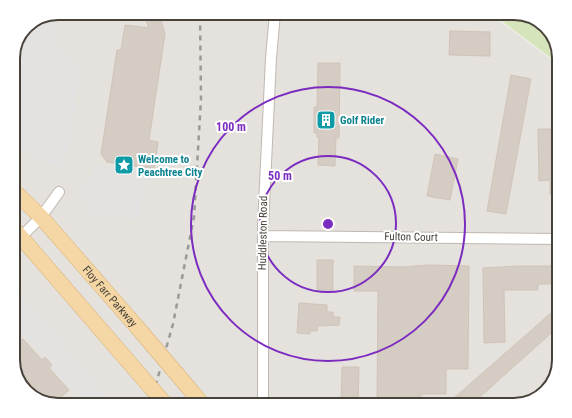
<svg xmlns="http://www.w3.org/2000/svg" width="572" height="418" viewBox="0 0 572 418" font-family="'Roboto Condensed',sans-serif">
<rect width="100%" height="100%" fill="#f5f1ec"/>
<path fill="#e5e1dd" d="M58 13H489L559 65V360L550 387 514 405H58L31 396 13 363V55L28 24Z"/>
<path fill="#d5e4ba" d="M491 13H514L541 22 559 58V64Z"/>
<path fill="#e4e2e0" d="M57 13 55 37 59 47 69 60 80 69 77 75 81 77 80 87 77 89 74 99 77 102 76 112 73 115 71 124 74 128V137L71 139 68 148 70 151 61 167 40 160 20 149 23 143 20 140 14 145 13 144V55L28 24Z
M94 164 147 172 139 220 88 213 89 204 80 201 83 181 91 182Z
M13 282 110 400 105 405H85L19 331 13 335Z"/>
<path fill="#d5ccc3" stroke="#d0c4b7" d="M143 13H159L165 34 149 140 158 142 154 169 107 162 101 154 117 50H121L125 25 149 28Z
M450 31 490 32V56L449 55Z
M318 63H340L339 138H336L335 166 318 165 319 137H317V133H314V107H317Z
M511 75 531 79 506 214 487 211Z
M538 129H559V194H550V180L539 181Z
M435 154 458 159 450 200 427 196Z
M317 260H333V290H317Z
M428 265 469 266 468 369H446V394H421V405H377L378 291H354V266L402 267Z
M517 266H559V284H538V290H504L505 342 484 343 483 268Z
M299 303 327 305V312H333V317H340L339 325 318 326 317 331H310V334L297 333Z
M559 306V326L471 405H446Z
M23 339 42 360 45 357 52 365 49 368 69 390 53 404 31 396 13 363V347Z
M342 367H359L358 405H341Z"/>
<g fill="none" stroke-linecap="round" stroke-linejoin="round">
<g stroke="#c0b8b0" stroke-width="12">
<path id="street" d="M263 236 559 239
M13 245 41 217 59 192
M263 405V226L271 58 275 13"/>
</g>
<g stroke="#d9b276" stroke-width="16">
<g id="primary">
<path id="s1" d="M13 190 41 217 137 327"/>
<path d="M13 228 127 360"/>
<path d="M193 393 203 405"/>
</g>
</g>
<use href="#street" stroke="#fff" stroke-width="10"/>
<use href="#primary" stroke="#f5d7a5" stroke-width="15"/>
<path stroke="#9a9a9a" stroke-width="2.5" stroke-dasharray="5 5" stroke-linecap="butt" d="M150 405 173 324 194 217 201 99 200 13"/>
<g stroke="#d9b276" stroke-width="16" stroke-linecap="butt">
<path id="primary-bridge" d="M137 327 193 393
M127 360 166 405"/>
</g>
<use href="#primary-bridge" stroke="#f5d7a5" stroke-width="15"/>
</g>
<g fill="none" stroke="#7b2cbf" stroke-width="2">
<circle cx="328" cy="224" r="68"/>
<circle cx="328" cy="224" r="137"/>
</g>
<defs>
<g id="building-square" transform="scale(1)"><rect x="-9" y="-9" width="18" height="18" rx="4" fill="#0f9aa8" stroke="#fff"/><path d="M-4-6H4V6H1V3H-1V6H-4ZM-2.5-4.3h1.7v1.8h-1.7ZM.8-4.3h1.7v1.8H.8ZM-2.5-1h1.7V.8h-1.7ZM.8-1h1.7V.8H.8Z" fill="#fff"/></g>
<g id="sight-square" transform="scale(1)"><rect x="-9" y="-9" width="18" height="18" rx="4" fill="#0f9aa8" stroke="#fff"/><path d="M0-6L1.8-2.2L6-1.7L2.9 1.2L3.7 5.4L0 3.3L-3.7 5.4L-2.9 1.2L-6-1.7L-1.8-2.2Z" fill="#fff"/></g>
</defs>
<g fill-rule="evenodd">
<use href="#building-square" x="326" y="120"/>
<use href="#sight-square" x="124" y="165"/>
</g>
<g text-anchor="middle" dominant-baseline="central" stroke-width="4" stroke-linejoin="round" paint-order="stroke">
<g font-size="11" font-weight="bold" fill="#0d838f" stroke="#fff" text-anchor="start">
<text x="340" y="120">Golf Rider</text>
<text x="138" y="159">Welcome to<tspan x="138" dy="13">Peachtree City</tspan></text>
</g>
<g font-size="11" fill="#49423a" stroke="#fff">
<text transform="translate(263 233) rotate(-89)">Huddleston Road</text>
<text transform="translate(411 237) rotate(1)">Fulton Court</text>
<text stroke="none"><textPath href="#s1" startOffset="144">Floy Farr Parkway</textPath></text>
</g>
</g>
<path d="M0 0H572V418H0ZM58 20H514A38 38 0 0 1 552 58V360A38 38 0 0 1 514 398H58A38 38 0 0 1 20 360V58A38 38 0 0 1 58 20Z" fill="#fff" fill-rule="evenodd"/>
<path fill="none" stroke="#49423a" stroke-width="2" d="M58 20H514A38 38 0 0 1 552 58V360A38 38 0 0 1 514 398H58A38 38 0 0 1 20 360V58A38 38 0 0 1 58 20Z"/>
<circle cx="328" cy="224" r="6" fill="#7b2cbf" stroke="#fff" stroke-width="2"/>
<g font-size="12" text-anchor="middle" font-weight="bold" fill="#7b2cbf" stroke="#fff" stroke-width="4" stroke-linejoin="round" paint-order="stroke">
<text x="231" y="131">100 m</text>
<text x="280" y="180">50 m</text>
</g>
</svg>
